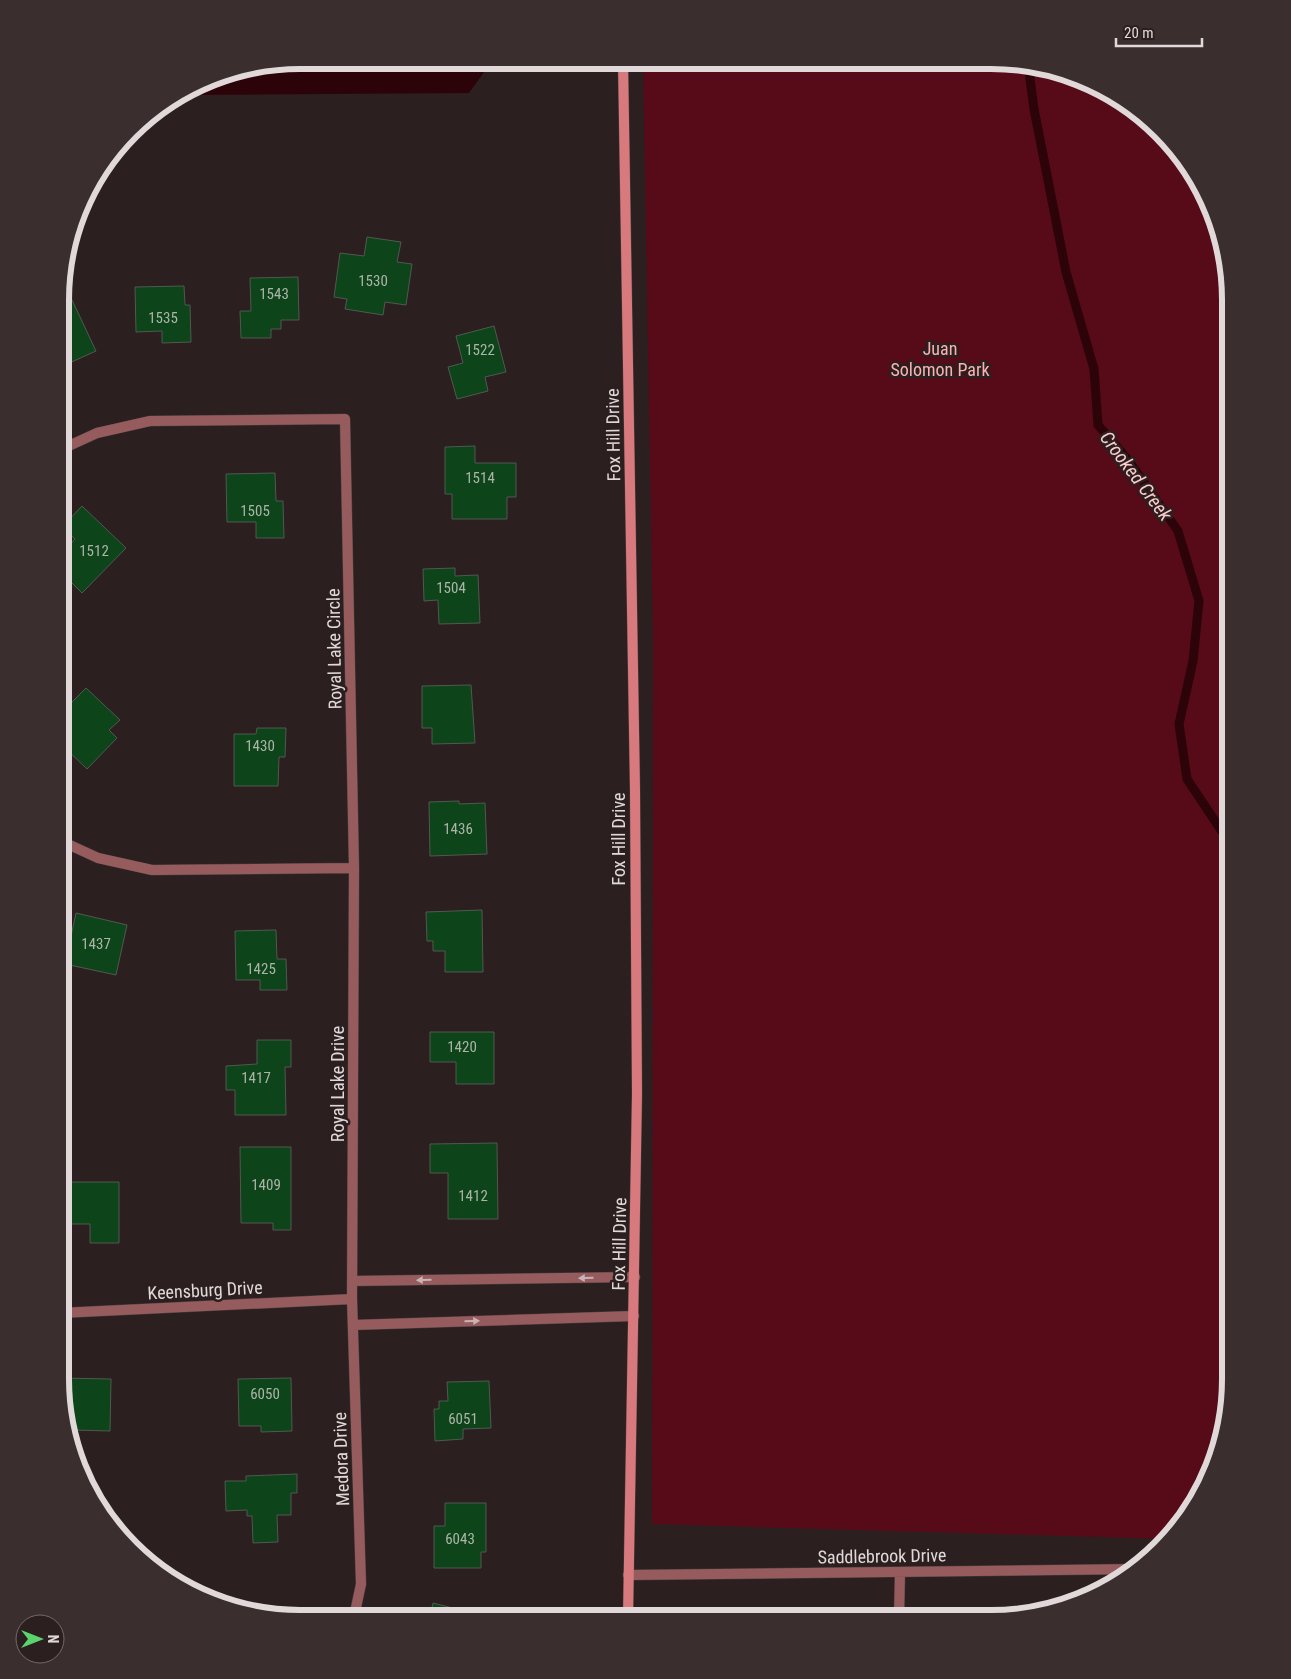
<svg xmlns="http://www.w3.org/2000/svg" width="1291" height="1679" viewBox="0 0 1291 1679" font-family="'Roboto Condensed',sans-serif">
<rect width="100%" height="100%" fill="#2b1f20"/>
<path fill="#570a17" d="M643 61 1023 62 1125 101 1172 142 1206 193 1231 299 1230 1395 1218 1456 1191 1512 1167 1539 652 1524 653 641Z"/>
<path fill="#2c0308" d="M299 60 492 61 469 93 184 95 222 73Z"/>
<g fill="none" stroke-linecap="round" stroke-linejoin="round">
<path stroke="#2c0308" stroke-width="9" d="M1028 64 1034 109 1066 272 1094 369 1098 425 1129 461 1178 531 1199 601 1193 661 1179 724 1187 779 1231 845"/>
</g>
<path fill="#0e441a" stroke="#505950" d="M367 237 401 242 397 262 412 264 406 305 385 302 383 315 345 309 347 299 334 297 340 253 364 256Z
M298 277 299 320H281V329H271V338H241L240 311H251L250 278Z
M65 285 96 351 67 364 62 355V286Z
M184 286 185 305H190L191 342 162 343V331L136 332 135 287Z
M494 326 506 372 485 377 488 391 457 399 448 367 463 363 456 336Z
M475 446V463H516V497H507V519H452V494H445V447Z
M275 473 276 501H283L284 538H256V522H227L226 474Z
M82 506 126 548 82 593 62 573V553L75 539 62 527Z
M455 568V576L478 575 480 623 439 624 438 600 424 601 423 569Z
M471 685 475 743 432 744V728H422V686Z
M86 688 120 720 109 730 117 738 87 769 62 745 70 736 61 727V713Z
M257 728H286L285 757H279L278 786H234V734H256Z
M459 801V804L485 803 487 854 430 856 429 802Z
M482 910 483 972H445V951H433V941H427L426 912Z
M76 913 127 925 116 975 65 964Z
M276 930 277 959H286L287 990H260V980H236L235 931Z
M430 1032H494V1084H456V1062H430Z
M257 1040H291V1067H285L286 1115H235V1090H226V1066L257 1064Z
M497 1143 498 1219H448V1173H430V1144Z
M240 1147H291V1230H273V1223H241Z
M60 1182H119V1243H90V1224H60Z
M60 1378 111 1379 110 1431 72 1430Z
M291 1378 292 1431 261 1432V1426H239L238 1379Z
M489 1381 491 1428 463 1429V1439L435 1441 434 1409H439V1401H448L447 1382Z
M297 1474V1493H291V1515H277L278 1542 253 1543 252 1516H247V1510L226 1511 225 1481H246V1476Z
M445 1503H486V1552H481V1568H434V1526H445Z
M433 1603 488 1617V1618L430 1617Z"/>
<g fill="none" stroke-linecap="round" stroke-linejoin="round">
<g stroke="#483d3e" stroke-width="11">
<path id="street" d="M61 841 98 858 152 870 354 868 345 419 150 421 97 433 62 449
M352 1281 635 1277
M60 1313 352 1299
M353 1325 634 1316
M628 1575 1136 1569
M354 1617 361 1584 352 1299 354 868
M899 1619 900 1572"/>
</g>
<g stroke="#483d3e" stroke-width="11">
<path id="secondary" d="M623 61 635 790 637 1094 628 1618"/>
</g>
<use href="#street" stroke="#965b5d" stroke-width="10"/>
<use href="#secondary" stroke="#d7797d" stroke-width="10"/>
</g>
<defs><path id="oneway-solid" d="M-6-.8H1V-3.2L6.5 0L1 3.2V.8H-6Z" transform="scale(1.25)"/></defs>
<g fill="#cab3b4">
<use href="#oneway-solid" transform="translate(586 1278) rotate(179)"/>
<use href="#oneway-solid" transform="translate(424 1280) rotate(179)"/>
<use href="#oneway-solid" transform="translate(472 1321) rotate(-2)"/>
</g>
<g text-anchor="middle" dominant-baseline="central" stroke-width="5" stroke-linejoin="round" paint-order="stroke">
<g font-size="15" fill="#acb4a9">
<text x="373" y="281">1530</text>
<text x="274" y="294">1543</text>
<text x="163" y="318">1535</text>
<text x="480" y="350">1522</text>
<text x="480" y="478">1514</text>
<text x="255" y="511">1505</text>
<text x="94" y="551">1512</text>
<text x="451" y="588">1504</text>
<text x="260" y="746">1430</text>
<text x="458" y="829">1436</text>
<text x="96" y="944">1437</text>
<text x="261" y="969">1425</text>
<text x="462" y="1047">1420</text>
<text x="256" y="1078">1417</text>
<text x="266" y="1185">1409</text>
<text x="473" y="1196">1412</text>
<text x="265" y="1394">6050</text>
<text x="463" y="1419">6051</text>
<text x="460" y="1539">6043</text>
</g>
<g font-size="18" fill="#fbb2b3" stroke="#2b1f20">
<text x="940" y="348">Juan<tspan x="940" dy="21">Solomon Park</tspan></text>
</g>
<g font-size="18" fill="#e1d9d9" stroke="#2b1f20">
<text transform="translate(613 435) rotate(-91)">Fox Hill Drive</text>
<text transform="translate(334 649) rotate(-91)">Royal Lake Circle</text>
<text transform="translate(618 839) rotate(-90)">Fox Hill Drive</text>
<text transform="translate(337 1084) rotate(-90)">Royal Lake Drive</text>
<text transform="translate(619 1244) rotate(-89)">Fox Hill Drive</text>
<text transform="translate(205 1290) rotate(-3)">Keensburg Drive</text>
<text transform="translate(341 1459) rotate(-92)">Medora Drive</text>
<text transform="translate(882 1556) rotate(-1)">Saddlebrook Drive</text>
</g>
<g font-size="19" font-style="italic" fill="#fecccc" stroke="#2b1f20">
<text transform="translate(1136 476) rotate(53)">Crooked Creek</text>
</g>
</g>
<path d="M0 0H1291V1679H0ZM300 69H991A231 231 0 0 1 1222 300V1379A231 231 0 0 1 991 1610H300A231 231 0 0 1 69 1379V300A231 231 0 0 1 300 69Z" fill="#3a2e2f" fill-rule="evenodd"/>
<path fill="none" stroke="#e1d9d9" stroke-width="6" d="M300 69H991A231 231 0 0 1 1222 300V1379A231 231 0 0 1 991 1610H300A231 231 0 0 1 69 1379V300A231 231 0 0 1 300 69Z"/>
<g transform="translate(40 1639) rotate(90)"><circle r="24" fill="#2b1f20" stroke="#74696a"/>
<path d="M0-4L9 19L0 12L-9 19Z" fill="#5ad56e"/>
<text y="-8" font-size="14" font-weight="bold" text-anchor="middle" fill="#e1d9d9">N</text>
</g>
<path d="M1116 38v8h86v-8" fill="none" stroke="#e1d9d9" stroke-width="2.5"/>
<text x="1124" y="38" font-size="15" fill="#e1d9d9" stroke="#2b1f20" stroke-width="4" paint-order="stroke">20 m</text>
</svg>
